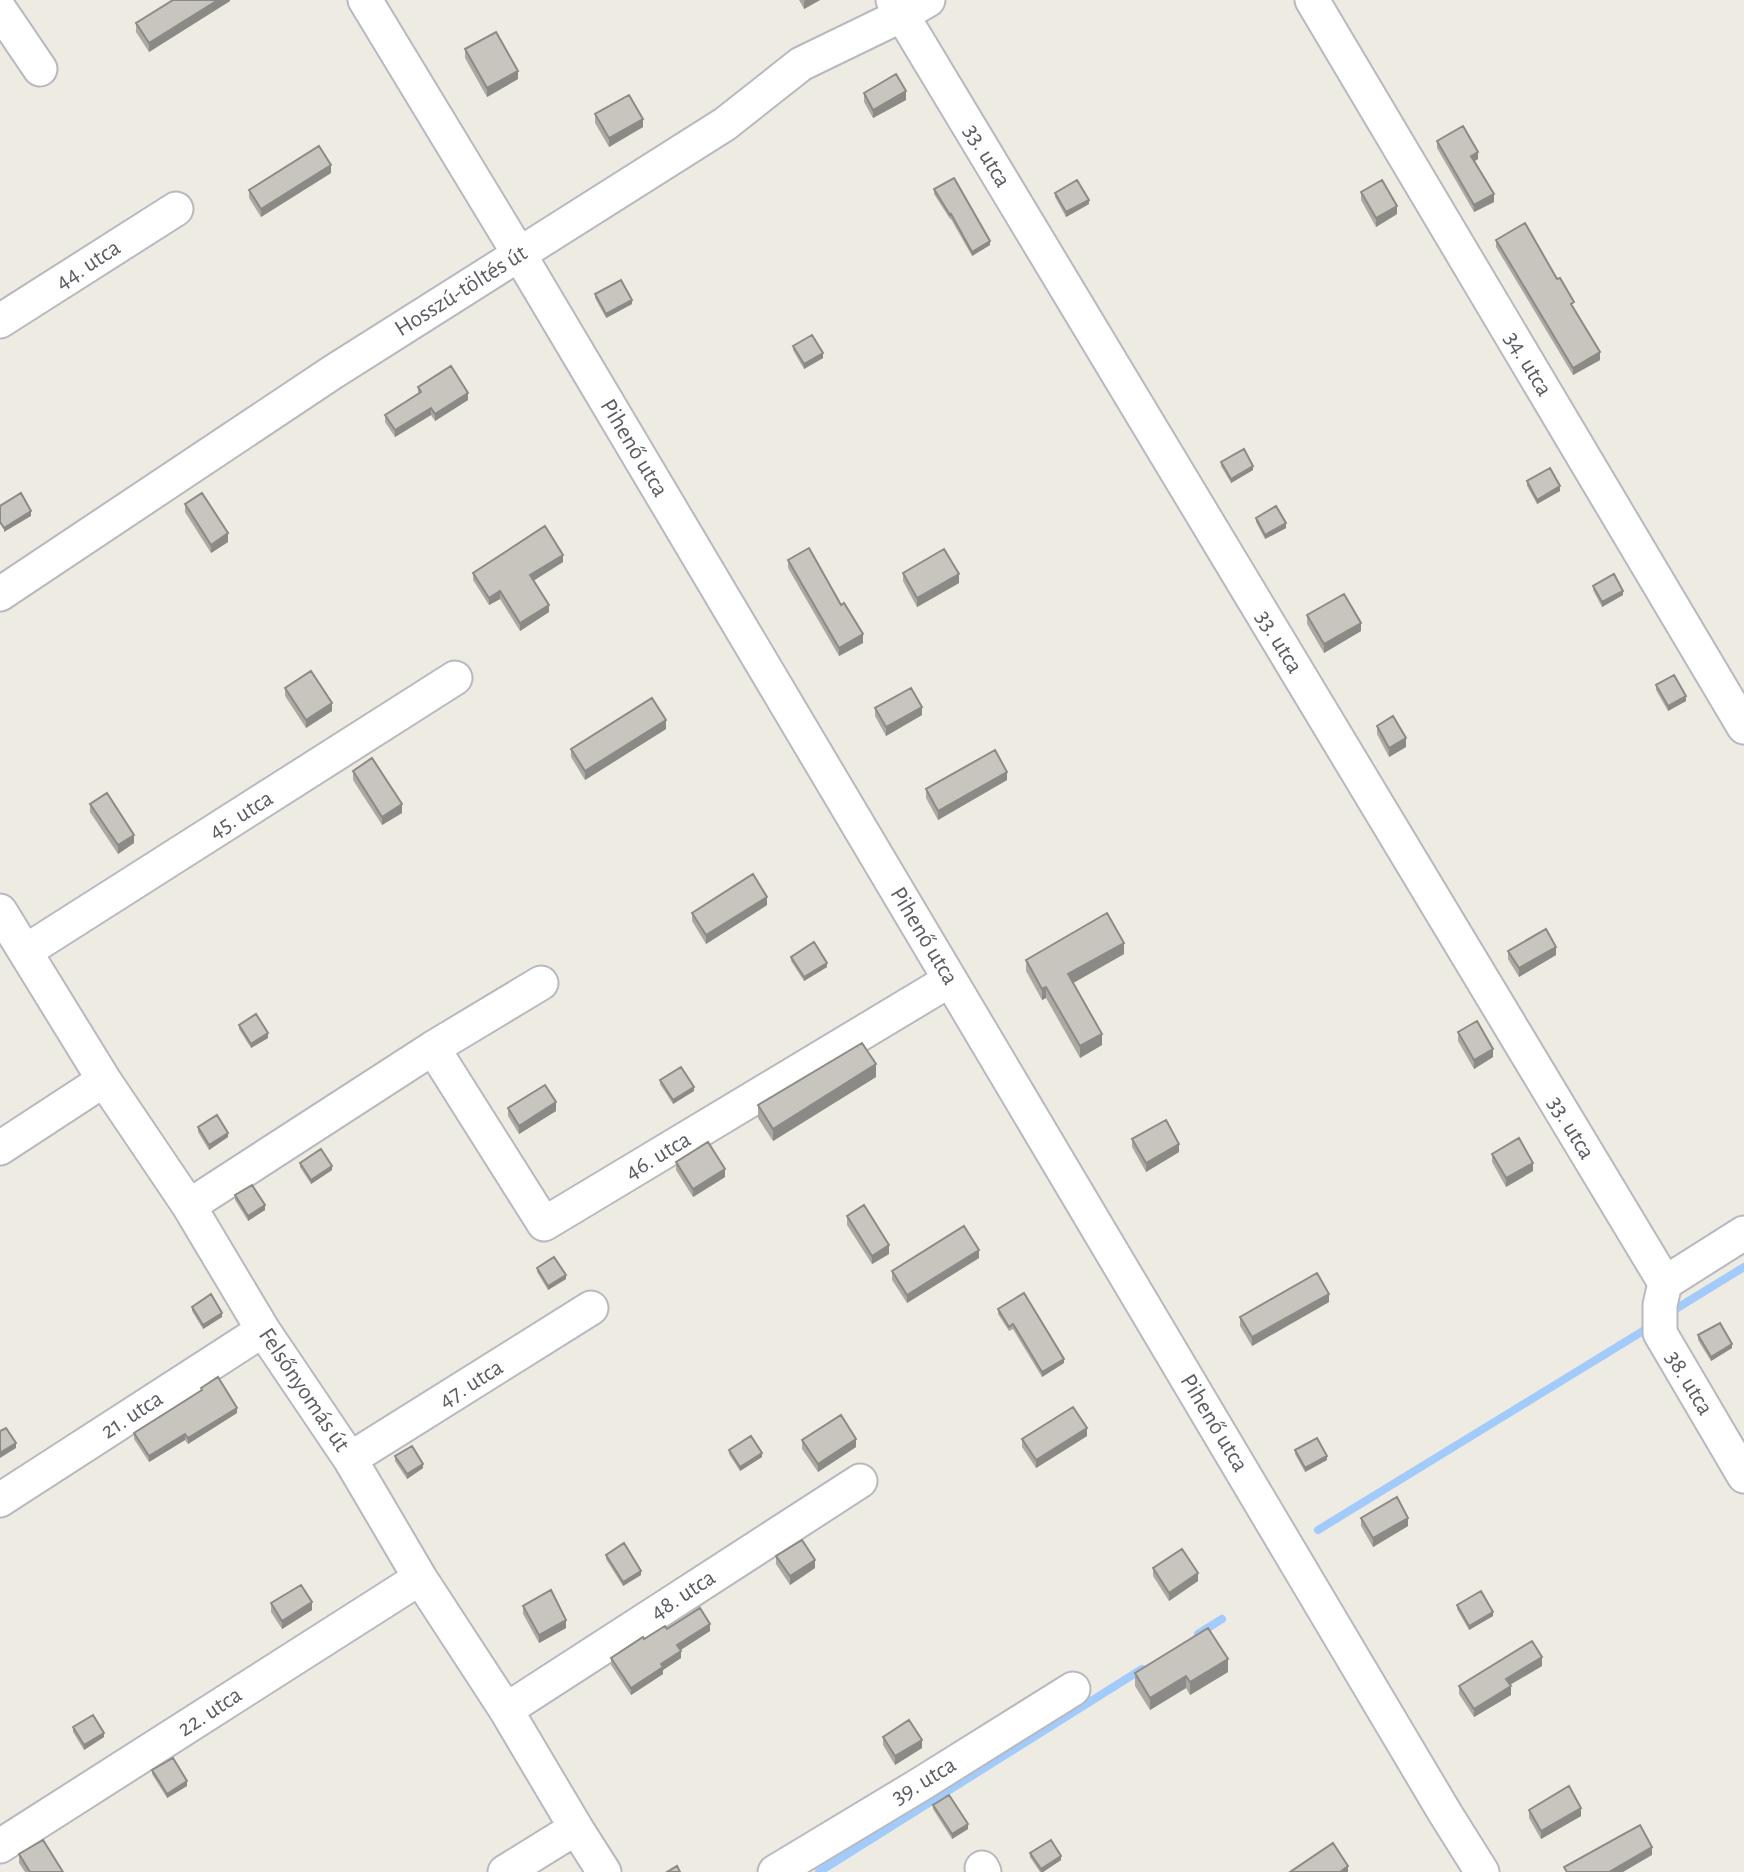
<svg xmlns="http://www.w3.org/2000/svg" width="1744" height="1872" viewBox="0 0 1744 1872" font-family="'Alegreya Sans',sans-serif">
<rect width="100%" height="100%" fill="#edebe2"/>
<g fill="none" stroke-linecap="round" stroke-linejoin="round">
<path stroke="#a2cbfc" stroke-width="8" d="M1674 1310 1744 1267
M1318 1530 1643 1331
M1198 1634 1222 1619
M819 1872 1142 1669"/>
<g stroke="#b7b9be" stroke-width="37">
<path id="minor" d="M365 0 519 254 1445 1813 1482 1872
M893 0 1665 1283
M1312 0 1744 727
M0 10 40 69
M0 321 176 209
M0 594 333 372 725 124 801 64 902 15 928 0
M0 911 104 1080 189 1206 263 1330 350 1459 420 1578 506 1710 576 1828 604 1872
M26 951 455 678
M433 1048 541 983
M0 1148 104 1080
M189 1206 433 1048 544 1224 950 980
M1665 1283 1660 1305V1333L1744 1476
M1665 1283 1744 1233
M350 1459 591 1308
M0 1500 263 1330
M506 1710 860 1481
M0 1846 420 1578
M982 1868 984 1872
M505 1872 576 1828
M775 1872 921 1784 1073 1689"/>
</g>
<use href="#minor" stroke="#fff" stroke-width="33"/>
</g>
<path fill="#aca9a4" d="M230 0V1L149 52 136 32V23Z
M799 0H820L804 9Z
M465 49 518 79 487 97 465 58Z
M864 93 906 100 873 118 864 102Z
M595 114 643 127 609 147 595 123Z
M1437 141 1478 159 1475 161 1494 202 1474 212 1437 148Z
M331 173 261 217 249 198V190Z
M934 189 990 245 972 256 951 219H950L934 194Z
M1361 192 1397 214 1376 227 1361 200Z
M1055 193 1089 204 1066 217 1055 197Z
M1496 240 1600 360 1573 375 1496 247Z
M595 294 632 304 606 318 595 298Z
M793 346 823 358 804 369 793 350Z
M418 387 468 400 435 421 431 415 395 437 385 422V415L418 394Z
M1221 462 1253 470 1231 483 1221 466Z
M1527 481 1560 491 1537 504 1527 486Z
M185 504 228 542 211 553 185 512Z
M1256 518 1286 528 1265 539 1256 522Z
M788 560 863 643 839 656 788 568Z
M563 562 534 580 549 612 520 631 500 599 489 605 473 580V573Z
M903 573 959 583 917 607 903 581Z
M1593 586 1623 595 1602 607 1593 590Z
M1307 615 1361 631 1324 653 1307 624Z
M1656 685 1686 701 1668 711 1656 690Z
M285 688 332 711 306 728 285 696Z
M875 708 922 715 886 736 875 716Z
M1377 726 1406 747 1389 757 1377 734Z
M666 729 585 780 571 757V749Z
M353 771 402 813 382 825 353 780Z
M1007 780 938 820 926 798V789Z
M90 804 134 843 118 854 90 812Z
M767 905 706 944 692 921V913Z
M1508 951 1556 955 1519 977 1508 959Z
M1124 954 1073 983 1102 1045 1080 1058 1046 998 1042 1000 1026 971V960Z
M791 957 827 967 804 981 791 961Z
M239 1025 268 1038 251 1048 239 1029Z
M1458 1032 1493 1057 1474 1069 1458 1041Z
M876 1077 773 1141 758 1118V1105Z
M660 1080 694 1091 673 1104 660 1084Z
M508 1108 556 1111 519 1134 508 1116Z
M198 1127 228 1137 209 1150 198 1132Z
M1132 1139 1179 1152 1146 1172 1132 1147Z
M1492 1154 1533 1171 1506 1187 1492 1162Z
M676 1162 725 1177 693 1197 676 1170Z
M300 1163 332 1170 311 1184 300 1167Z
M235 1195 265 1210 248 1221 235 1200Z
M847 1216 889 1254 872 1264 847 1225Z
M979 1258 907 1303 892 1280V1271Z
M537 1268 566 1279 548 1290 537 1272Z
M1329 1302 1252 1346 1240 1326V1317Z
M192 1307 222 1317 203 1329 192 1311Z
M998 1309 1064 1363 1042 1377 1013 1329 1009 1331 998 1314Z
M1698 1335 1732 1348 1711 1361 1698 1340Z
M201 1388 237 1413 188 1444 185 1440 149 1462 134 1439V1433L201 1391Z
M1087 1436 1036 1468 1022 1447V1439Z
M802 1440 856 1447 818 1472 802 1449Z
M729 1450 762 1457 740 1471 729 1454Z
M1295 1450 1327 1460 1305 1472 1295 1454Z
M395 1456 423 1468 407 1479 395 1461Z
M1361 1518 1408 1526 1373 1547 1361 1526Z
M606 1555 641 1575 623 1586 606 1559Z
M776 1556 815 1568 790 1585 776 1564Z
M1153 1568 1198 1581 1169 1601 1153 1576Z
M271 1603 312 1610 282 1629 271 1612Z
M1457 1605 1493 1616 1469 1630 1457 1609Z
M523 1606 566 1628 539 1643 523 1614Z
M667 1629 710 1631 681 1650V1658L663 1670V1674L631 1695 611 1665V1658L644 1639Z
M1542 1666 1510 1685 1511 1695 1474 1717 1459 1694V1686Z
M1228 1672 1190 1695 1186 1688 1150 1710 1135 1686V1673Z
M73 1727 104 1737 84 1750 73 1732Z
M883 1737 922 1748 895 1765 883 1745Z
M152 1770 187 1786 167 1798 152 1774Z
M933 1805 968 1829 952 1839 933 1809Z
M1529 1810 1581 1816 1541 1839 1529 1818Z
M1030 1853 1061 1860 1043 1872H1040L1030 1857Z
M19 1854 63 1872H25L19 1863Z"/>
<path fill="#8c8a86" d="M218 0H230V1L149 52V43Z
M806 0H820L804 9V1Z
M518 71V79L487 97V88Z
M906 91V100L873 118V110Z
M643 119V127L609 147V138Z
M1478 152V159L1471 163V156Z
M331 165V173L261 217V209Z
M1494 194V202L1474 212V205Z
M1089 200V204L1066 217V212Z
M1397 206V214L1376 227V218Z
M990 241V245L972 256V252Z
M632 300V304L606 318V314Z
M1600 352V360L1573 375V368Z
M823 353V358L804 369V364Z
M468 393V400L435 421V414Z
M431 408V415L395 437V430Z
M1253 466V470L1231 483V479Z
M1560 486V491L1537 504V500Z
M31 511V516L4 532V528Z
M1286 523V528L1265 539V535Z
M228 533V542L211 553V545Z
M563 555V562L530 583V575Z
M959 574V583L917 607V598Z
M500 591V599L489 605V598Z
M1623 591V595L1602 607V602Z
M549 605V612L520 631V623Z
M1361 623V631L1324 653V644Z
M863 634V643L839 656V648Z
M1686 696V701L1668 711V706Z
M332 703V711L306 728V720Z
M922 707V715L886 736V727Z
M666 720V729L585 780V771Z
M1406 738V747L1389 757V748Z
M1007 772V780L938 820V811Z
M402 804V813L382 825V817Z
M134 835V843L118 854V845Z
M767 897V905L706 944V935Z
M1124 943V954L1068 986V974Z
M1556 947V955L1519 977V968Z
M827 963V967L804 981V977Z
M1046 987V998L1042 1000V989Z
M268 1033V1038L251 1048V1044Z
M1102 1034V1045L1080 1058V1046Z
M1493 1049V1057L1474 1069V1060Z
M876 1064V1077L773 1141V1129Z
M694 1087V1091L673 1104V1100Z
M556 1102V1111L519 1134V1126Z
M228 1133V1137L209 1150V1145Z
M1179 1144V1152L1146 1172V1163Z
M1533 1163V1171L1506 1187V1178Z
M332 1166V1170L311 1184V1180Z
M725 1169V1177L693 1197V1189Z
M265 1205V1210L248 1221V1216Z
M889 1245V1254L872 1264V1256Z
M979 1250V1258L907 1303V1295Z
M566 1275V1279L548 1290V1286Z
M1329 1294V1302L1252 1346V1337Z
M222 1313V1317L203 1329V1325Z
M1732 1344V1348L1711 1361V1357Z
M1064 1359V1363L1042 1377V1372Z
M237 1408V1413L188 1444V1438Z
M1087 1428V1436L1036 1468V1460Z
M185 1434V1440L149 1462V1456Z
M856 1439V1447L818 1472V1464Z
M16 1443V1448L0 1458V1453Z
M762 1453V1457L740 1471V1467Z
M1327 1456V1460L1305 1472V1468Z
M423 1464V1468L407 1479V1474Z
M1408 1518V1526L1373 1547V1538Z
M815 1560V1568L790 1585V1576Z
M641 1571V1575L623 1586V1582Z
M1198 1573V1581L1169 1601V1593Z
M312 1602V1610L282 1629V1621Z
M1493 1612V1616L1469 1630V1626Z
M566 1620V1628L539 1643V1635Z
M710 1624V1631L677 1652V1645Z
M681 1651V1658L663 1670V1674L631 1695V1688L661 1664Z
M1542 1657V1666L1506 1687V1679Z
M1228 1659V1672L1190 1695V1682Z
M1186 1676V1688L1150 1710V1698Z
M1511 1686V1695L1474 1717V1709Z
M104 1733V1737L84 1750V1745Z
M922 1740V1748L895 1765V1756Z
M187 1781V1786L167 1798V1794Z
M1581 1808V1816L1541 1839V1831Z
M968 1824V1829L952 1839V1834Z
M1652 1847V1855L1623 1872H1609Z
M1061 1856V1860L1043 1872H1041V1869Z
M1348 1866V1872H1340Z"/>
<path fill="#c8c5bf" stroke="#8c8a86" stroke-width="2" d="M173 0H218L149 43 136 23Z
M496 32 518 71 487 88 465 49Z
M896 74 906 91 873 110 864 93Z
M629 95 643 119 609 138 595 114Z
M1463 126 1478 152 1471 156 1494 194 1474 205 1437 141Z
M319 146 331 165 261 209 249 190Z
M954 178 990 241 972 252 951 214 950 215 934 189Z
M1077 180 1089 200 1066 212 1055 193Z
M1382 180 1397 206 1376 218 1361 192Z
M1525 223 1557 279 1560 278 1574 302 1571 304 1600 352 1573 368 1496 240Z
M621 280 632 300 606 314 595 294Z
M812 335 823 353 804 364 793 346Z
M451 366 468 393 435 414 431 408 395 430 385 415 421 392 418 387Z
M1244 449 1253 466 1231 479 1221 462Z
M1550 468 1560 486 1537 500 1527 481Z
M21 493 31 511 4 528 0 522V506Z
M202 493 228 533 211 545 185 504Z
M1276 506 1286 523 1265 535 1256 518Z
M545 526 563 555 530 575 549 605 520 623 500 591 489 598 473 573Z
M809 548 841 605 844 603 863 634 839 648 788 560Z
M944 549 959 574 917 598 903 573Z
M1614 574 1623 591 1602 602 1593 586Z
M1344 594 1361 623 1324 644 1307 615Z
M311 671 332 703 306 720 285 688Z
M1674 675 1686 696 1668 706 1656 685Z
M911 688 922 707 886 727 875 708Z
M652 698 666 720 585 771 571 749Z
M1393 716 1406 738 1389 748 1377 726Z
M995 750 1007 772 938 811 926 789Z
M372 758 402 804 382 817 353 771Z
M107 793 134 835 118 845 90 804Z
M753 874 767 897 706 935 692 913Z
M1107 913 1124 943 1068 974 1102 1034 1080 1046 1046 987 1042 989 1026 960Z
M1546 929 1556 947 1519 968 1508 951Z
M814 942 827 963 804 977 791 957Z
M256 1014 268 1033 251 1044 239 1025Z
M1477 1021 1493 1049 1474 1060 1458 1032Z
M862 1043 876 1064 773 1129 758 1105Z
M681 1067 694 1087 673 1100 660 1080Z
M545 1085 556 1102 519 1126 508 1108Z
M217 1115 228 1133 209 1145 198 1127Z
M1166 1120 1179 1144 1146 1163 1132 1139Z
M1519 1138 1533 1163 1506 1178 1492 1154Z
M708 1142 725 1169 693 1189 676 1162Z
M321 1149 332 1166 311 1180 300 1163Z
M252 1185 265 1205 248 1216 235 1195Z
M864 1205 889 1245 872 1256 847 1216Z
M964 1226 979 1250 907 1295 892 1271Z
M554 1257 566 1275 548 1286 537 1268Z
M1317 1273 1329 1294 1252 1337 1240 1317Z
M1024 1293 1064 1359 1042 1372 1013 1324 1009 1327 998 1309Z
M211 1294 222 1313 203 1325 192 1307Z
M1720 1323 1732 1344 1711 1357 1698 1335Z
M218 1377 237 1408 188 1438 185 1434 149 1456 134 1433 202 1390 201 1388Z
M1073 1407 1087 1428 1036 1460 1022 1439Z
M841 1415 856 1439 818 1464 802 1440Z
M6 1428 16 1443 0 1453V1431Z
M751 1436 762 1453 740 1467 729 1450Z
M1317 1438 1327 1456 1305 1468 1295 1450Z
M412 1446 423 1464 407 1474 395 1456Z
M1397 1497 1408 1518 1373 1538 1361 1518Z
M802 1540 815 1560 790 1576 776 1556Z
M624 1543 641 1571 623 1582 606 1555Z
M1182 1549 1198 1573 1169 1593 1153 1568Z
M301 1585 312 1602 282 1621 271 1603Z
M551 1590 566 1620 539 1635 523 1606Z
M1481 1591 1493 1612 1469 1626 1457 1605Z
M700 1608 710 1624 677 1645 681 1651 661 1664 663 1667 631 1688 611 1658 643 1637 644 1639 665 1626 667 1629Z
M1208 1628 1228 1659 1190 1682 1186 1676 1150 1698 1135 1673Z
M1532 1641 1542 1657 1506 1679 1511 1686 1474 1709 1459 1686Z
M93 1715 104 1733 84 1745 73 1727Z
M909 1720 922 1740 895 1756 883 1737Z
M173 1758 187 1781 167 1794 152 1770Z
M1569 1786 1581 1808 1541 1831 1529 1810Z
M949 1795 968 1824 952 1834 933 1805Z
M1640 1825 1652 1847 1609 1872H1567L1564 1867Z
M43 1840 63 1872H30L19 1854Z
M1051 1840 1061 1856 1041 1869 1030 1853Z
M1333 1843 1348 1866 1340 1872H1290Z
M677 1866 680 1872H667Z"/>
<g text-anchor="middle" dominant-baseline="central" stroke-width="5" stroke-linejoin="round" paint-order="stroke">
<g font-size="24" fill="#5a5d62" stroke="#fff">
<text transform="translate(987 156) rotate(59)">33. utca</text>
<text transform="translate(88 265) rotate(-33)">44. utca</text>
<text transform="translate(461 291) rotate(-32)">Hosszú-töltés út</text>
<text transform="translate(1528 364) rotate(59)">34. utca</text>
<text transform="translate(634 448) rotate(59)">Pihenő utca</text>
<text transform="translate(1279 642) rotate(59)">33. utca</text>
<text transform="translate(241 815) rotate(-32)">45. utca</text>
<text transform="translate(924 936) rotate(59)">Pihenő utca</text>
<text transform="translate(1571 1128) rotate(59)">33. utca</text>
<text transform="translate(658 1156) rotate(-31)">46. utca</text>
<text transform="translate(1689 1383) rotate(59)">38. utca</text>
<text transform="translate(471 1384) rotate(-32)">47. utca</text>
<text transform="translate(304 1390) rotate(56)">Felsőnyomás út</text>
<text transform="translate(132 1415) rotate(-33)">21. utca</text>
<text transform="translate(1214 1423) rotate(59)">Pihenő utca</text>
<text transform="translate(683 1595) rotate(-33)">48. utca</text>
<text transform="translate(210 1712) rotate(-33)">22. utca</text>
<text transform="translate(924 1781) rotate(-31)">39. utca</text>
</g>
</g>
</svg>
